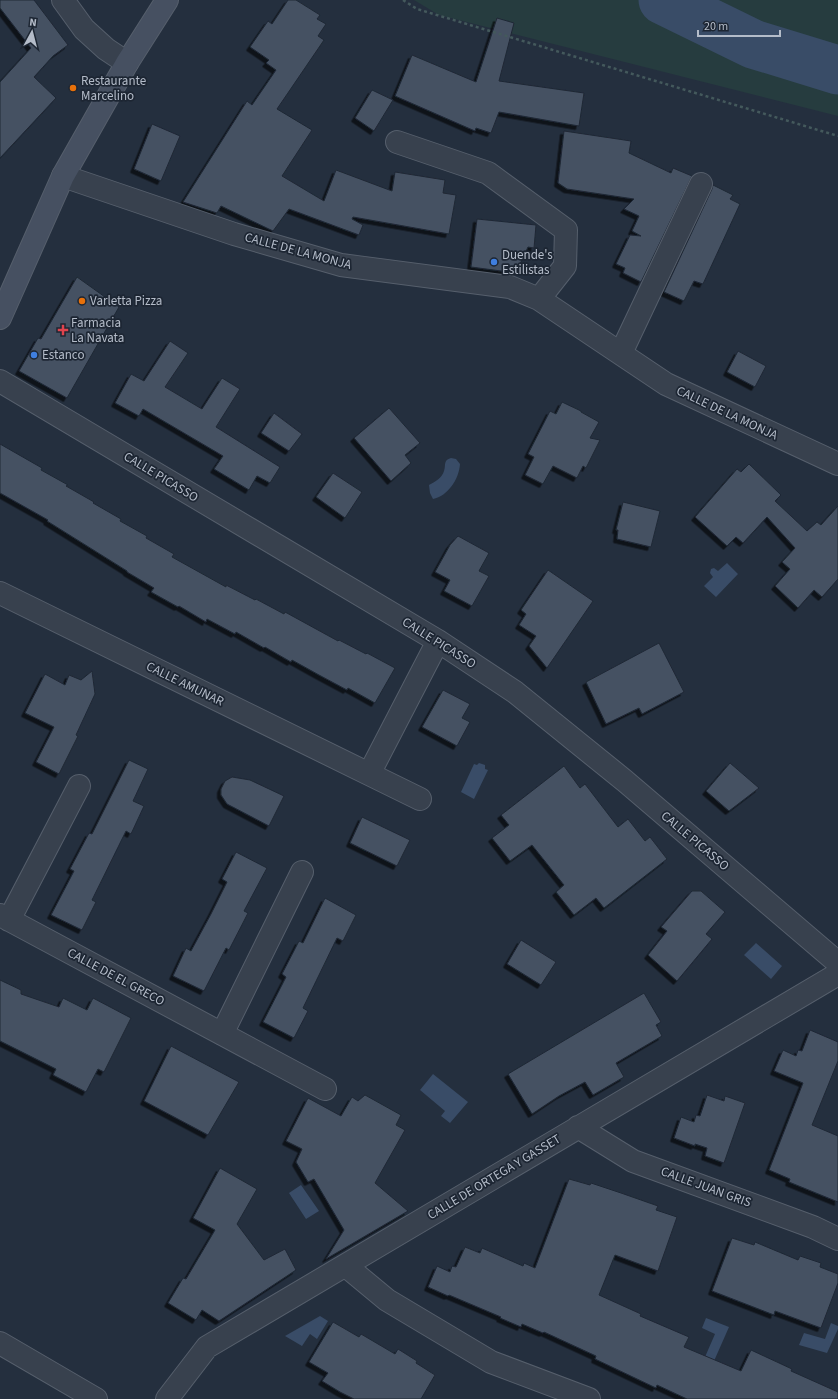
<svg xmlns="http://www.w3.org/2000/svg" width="838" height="1399" viewBox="0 0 838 1399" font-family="'Source Sans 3',sans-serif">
<defs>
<filter id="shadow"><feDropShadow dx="-3.5" dy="3.5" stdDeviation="0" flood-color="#0009"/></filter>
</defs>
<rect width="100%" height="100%" fill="#242f3e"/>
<path fill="#263c3f" d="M414 0H838V116L439 15Z"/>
<path fill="#394c67" d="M451 458 456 459 460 464C459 479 448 496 433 499L430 493 429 485C435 482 442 478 444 471 446 465 443 460 451 458Z
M727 563 738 574 716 597 704 586 713 577 710 573 711 569 714 568 718 571Z
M479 763 485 765V769L488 770 474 799 461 792 474 764 477 765Z
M756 943 782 966 771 979 744 955Z
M433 1074 468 1102 450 1123 441 1116 445 1111 420 1090Z
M301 1185 319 1211 306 1219 289 1193Z
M320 1316 328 1321 317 1339 310 1334 302 1346 285 1336Z
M706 1318 729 1327 714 1361 705 1357 715 1334 702 1328Z
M831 1323 838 1326V1329L827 1353 799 1345 804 1333 825 1339Z"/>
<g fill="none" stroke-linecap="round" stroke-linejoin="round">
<path stroke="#394c67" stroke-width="49" d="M663 0 753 44 838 70"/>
</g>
<path fill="#455162" stroke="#1f2835" filter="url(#shadow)" d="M0 0H34L68 45 53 56 34 77 56 98 0 158V82L31 48 0 8Z
M288 0H296L320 15 317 19 326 24 318 36 324 40 277 109 312 130 282 176 324 201 336 170 392 191 395 172 445 180 443 193 456 195 449 234 353 217 352 219 363 225 359 235 289 209 273 231 221 206 217 213 183 202 247 101 252 105 276 70 266 63 269 60 250 47 268 21 272 24Z
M497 18 514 23 499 81 584 93 579 126 499 112 491 133 476 128 475 131 395 96 412 55 476 82Z
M372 90 393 100 374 131 355 118Z
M152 124 180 136 161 181 134 169Z
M564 131 631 141 629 153 671 173 673 168 692 176 641 282 623 273 625 268 616 264 630 235 641 236 632 231 639 216 624 209 634 199 567 189 558 183Z
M713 185 733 195 730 199 740 204 703 284 694 281 684 301 664 292 712 189Z
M477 219 536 225 534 248 528 247 516 273 471 267Z
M77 277 119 307 67 398 19 371 38 338 41 339Z
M170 341 188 353 165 387 202 409 222 378 240 389 216 427 280 467 270 483 257 476 249 490 214 469 223 456 143 409 139 416 115 403 131 374 144 381Z
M738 351 766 366 755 387 727 372Z
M562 402 581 411V412L599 422 590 438 600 440 586 468 583 466 577 478 553 466 543 484 525 475 534 457 528 454 550 411 556 414Z
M389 408 420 443 405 455 411 463 391 481 354 438Z
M274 413 302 434 289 451 261 433Z
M0 444 42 468 41 470 68 485 66 486 94 502 93 503 121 519 120 521 147 536 146 538 174 554 172 557 226 587V585L255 600 256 599 284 614 285 612 338 641 339 640 366 654 367 653 395 668 375 703 348 688 347 690 319 675 292 660 291 662 265 647 264 648 236 632 235 634 207 619 206 622 179 606 178 607 151 592 154 588 127 572V571L47 521 48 520 0 493Z
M749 464 781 495 775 501 807 531 817 522 821 525 838 506V579L822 597 814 590 798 608 775 586 790 569 782 562 795 548 767 517 743 543 736 537 727 546 695 517 737 469 741 472Z
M333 473 362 492 345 518 316 497Z
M623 502 660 511 651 547 617 539 618 530H616Z
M458 536 489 553 479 571 489 576 472 606 444 591 450 580 435 572 450 545Z
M548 570 593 601 547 668 529 646 536 636 519 625 526 614 521 610Z
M659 643 684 692 642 714 639 708 606 724 586 682Z
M92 671 95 694 76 735 78 736 59 774 36 762 54 727 25 713 45 674 65 685 69 675 81 680Z
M443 690 470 704 462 718 470 722 457 746 422 727Z
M129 760 148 769 133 801 144 806 131 834 126 831 92 900 96 902 82 930 51 915 74 871 70 869 89 833 92 834Z
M730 763 759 788 729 811 706 791Z
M564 766 580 788 585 784 618 827 628 819 645 841 650 837 667 859 604 908 596 898 574 915 556 892 564 885 532 845 510 861 492 838 509 825 501 815Z
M232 777 250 780 284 796 269 826 227 804 221 795V789L225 781Z
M362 817 410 840 397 866 350 843Z
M236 852 267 868 244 911 248 913 229 950 226 948 204 991 173 976 186 948 191 951 211 914 227 882 222 879Z
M692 891H701L725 912 706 934 712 939 677 981 648 955 667 931 661 927Z
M325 898 356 915 343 941 337 938 303 1008 308 1011 294 1038 263 1022 286 977 282 974 299 941 303 943Z
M521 940 556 962 541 985 507 964Z
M0 980 21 990V994L59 1007 63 998 87 1010 93 998 131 1018 104 1072 98 1069 86 1092 53 1075 56 1069 0 1041Z
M644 993 661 1022 656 1025 662 1036 616 1063 624 1077 593 1095 585 1082 559 1096 532 1114 508 1074Z
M810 1030 838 1042V1061L812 1125 838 1136V1202L789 1182 790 1179 769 1170 803 1083 774 1071 783 1050 796 1056 798 1050 802 1051Z
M171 1046 239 1082 208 1135 144 1101Z
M365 1095 401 1115 396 1125 405 1130 375 1183 408 1211 326 1259 344 1230 314 1179 308 1182 296 1162 302 1149 286 1141 308 1098 341 1116 352 1097 358 1101Z
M707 1095 724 1101 725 1096 745 1103 724 1163 705 1156 707 1148 695 1144V1146L674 1138 681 1117 694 1122 696 1115 700 1116Z
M220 1168 257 1189 237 1224 264 1260 285 1249 296 1270 219 1321 202 1310 196 1320 168 1303 183 1278 186 1279 215 1230 193 1218Z
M569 1179 590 1185 591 1183 621 1193 658 1206 656 1210 677 1217 658 1271 615 1255 599 1295 641 1314 640 1316 689 1337 684 1347 741 1371 751 1350 792 1369 791 1371 838 1392V1399H687L657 1385 656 1388 595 1359 596 1356 544 1332 543 1333 522 1324 521 1327 500 1318 501 1317 449 1295 448 1296 428 1287 437 1266 450 1272 452 1266 456 1267 465 1247 480 1253 482 1248 523 1266 524 1263 535 1268Z
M732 1238 754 1245 755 1242 798 1260 800 1256 821 1263 820 1267 838 1274V1283L821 1328 775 1311 774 1315 712 1291Z
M333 1322 359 1337 361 1334 395 1354 398 1349 417 1361 416 1363 435 1375 421 1399H354L340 1392 322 1381 328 1373 309 1362Z"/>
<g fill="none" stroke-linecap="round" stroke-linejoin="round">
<g stroke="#565f6c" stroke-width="24">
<path id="minor" d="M63 0 84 29 106 49 127 63
M397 142 488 173 566 230 565 266 539 299
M63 176 234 234 341 265 510 287 539 299 666 384 838 464
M621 353 701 184
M0 381 438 641 515 692 625 781 838 963
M0 593 369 774 438 641
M369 774 420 799
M0 915 325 1089
M9 920 79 786
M222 1034 302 872
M578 1127 633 1161 813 1227 838 1239
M346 1266 387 1300 491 1362 589 1399
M0 1343 96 1399
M167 1399 207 1347 838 974"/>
</g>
<g stroke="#565f6c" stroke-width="24">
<path id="secondary" d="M0 318 63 176 127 63 167 0"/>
</g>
<path stroke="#44595c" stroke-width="2.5" stroke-dasharray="3 3" stroke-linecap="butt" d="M403 0 417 9 838 136"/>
<use href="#minor" stroke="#38414e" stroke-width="22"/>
<use href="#secondary" stroke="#465061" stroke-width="22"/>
</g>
<g fill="#e8710a" stroke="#1d2633" stroke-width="1.5">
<circle cx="73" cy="88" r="4"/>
<circle cx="82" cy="301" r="4"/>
</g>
<g fill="#3f7fe0" stroke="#1d2633" stroke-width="1.5">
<circle cx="494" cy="262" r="4"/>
<circle cx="34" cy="355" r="4"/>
</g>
<path fill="#e0444e" stroke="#1d2633" stroke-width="1.5" d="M61 324h4v4h4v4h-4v4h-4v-4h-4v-4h4z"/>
<g text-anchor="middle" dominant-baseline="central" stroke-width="3.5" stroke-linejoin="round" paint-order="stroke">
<g font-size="13" fill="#b4bcc9" stroke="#1d2633" text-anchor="start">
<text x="81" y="81">Restaurante<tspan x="81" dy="15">Marcelino</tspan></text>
<text x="502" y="255">Duende's<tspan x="502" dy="15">Estilistas</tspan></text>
<text x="90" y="301">Varletta Pizza</text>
<text x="71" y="323">Farmacia<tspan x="71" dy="15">La Navata</tspan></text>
<text x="42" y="355">Estanco</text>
</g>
<g font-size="13" fill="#b4bcc9" stroke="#1d2633">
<text transform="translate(298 251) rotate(15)">CALLE DE LA MONJA</text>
<text transform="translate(727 413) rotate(25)">CALLE DE LA MONJA</text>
<text transform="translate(161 477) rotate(31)">CALLE PICASSO</text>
<text transform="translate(439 643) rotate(32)">CALLE PICASSO</text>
<text transform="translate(185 684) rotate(26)">CALLE AMUNAR</text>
<text transform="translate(695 841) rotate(40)">CALLE PICASSO</text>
<text transform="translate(116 977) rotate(28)">CALLE DE EL GRECO</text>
<text transform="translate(494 1177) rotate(-31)">CALLE DE ORTEGA Y GASSET</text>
<text transform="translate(706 1187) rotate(20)">CALLE JUAN GRIS</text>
</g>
</g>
<g transform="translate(32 32) rotate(7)" stroke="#1d2633" stroke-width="3" paint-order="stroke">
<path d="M0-3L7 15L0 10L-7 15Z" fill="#b4bcc9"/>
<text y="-6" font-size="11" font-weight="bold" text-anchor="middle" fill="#b4bcc9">N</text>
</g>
<path d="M698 30v6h82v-6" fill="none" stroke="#b4bcc9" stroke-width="2"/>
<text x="704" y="30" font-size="12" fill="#b4bcc9" stroke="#1d2633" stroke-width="3" paint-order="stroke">20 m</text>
</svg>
